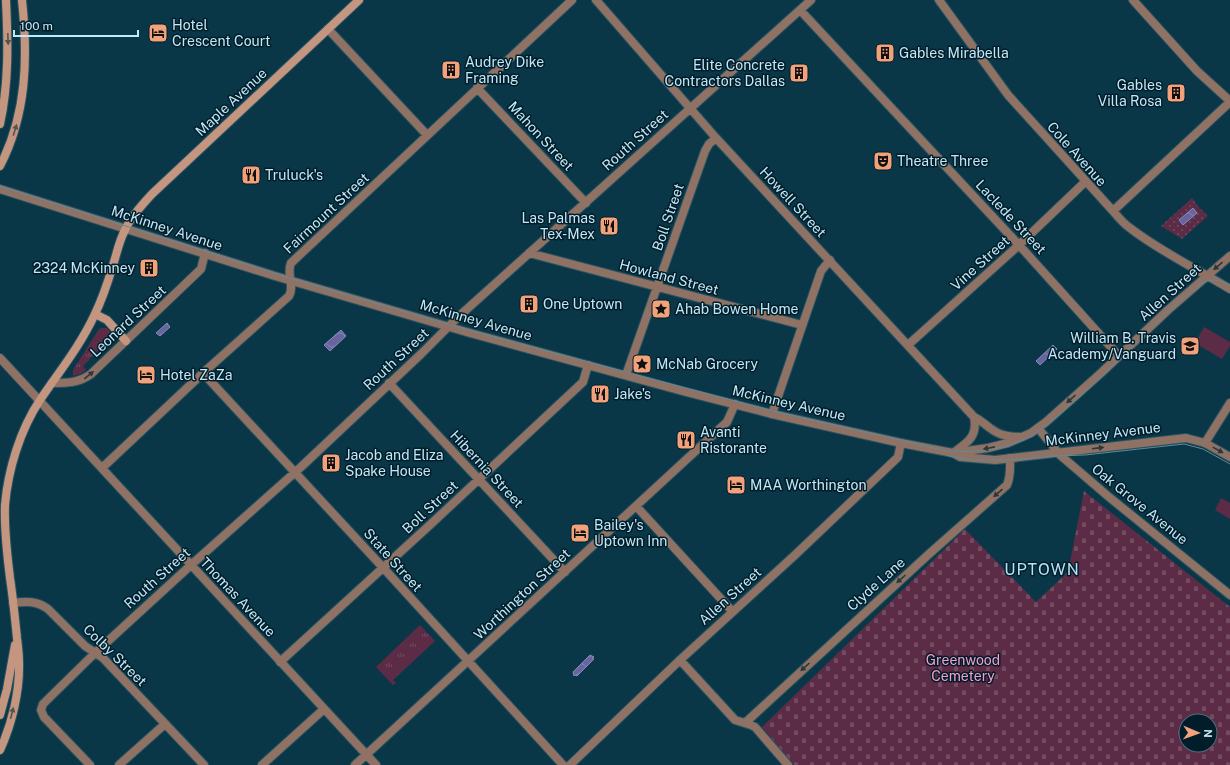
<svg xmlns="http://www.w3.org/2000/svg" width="1230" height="765" viewBox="0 0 1230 765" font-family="'Public Sans',sans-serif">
<defs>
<pattern id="grass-tufts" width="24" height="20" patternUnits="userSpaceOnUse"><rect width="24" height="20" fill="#5c2c46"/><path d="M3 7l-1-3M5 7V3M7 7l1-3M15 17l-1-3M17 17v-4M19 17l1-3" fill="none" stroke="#724b61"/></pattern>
<pattern id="cemetery-stones" width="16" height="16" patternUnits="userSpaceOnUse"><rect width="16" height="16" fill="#5c2c46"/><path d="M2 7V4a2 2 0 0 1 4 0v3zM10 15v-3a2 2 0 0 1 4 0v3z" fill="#724b61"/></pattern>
<pattern id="park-dots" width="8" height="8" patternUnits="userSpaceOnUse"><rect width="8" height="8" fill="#5c2c46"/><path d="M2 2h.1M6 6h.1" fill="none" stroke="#724b61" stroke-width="1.8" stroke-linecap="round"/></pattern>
<pattern id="water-waves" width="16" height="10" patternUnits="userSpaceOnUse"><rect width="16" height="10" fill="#6963a0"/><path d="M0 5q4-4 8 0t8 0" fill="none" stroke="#8381b3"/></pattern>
</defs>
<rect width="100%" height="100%" fill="#0a3747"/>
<path fill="url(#grass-tufts)" d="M102 328H107L111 333 112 338 91 357 89 360 83 366 86 370 80 374 73 376V370L99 329Z
M420 625 435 641 393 680 396 683 393 685 376 667Z"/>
<path fill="url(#cemetery-stones)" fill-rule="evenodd" d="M1084 491 1230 607V765H794L762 727 965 529 1036 602 1068 572ZM1186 721H1210V745H1186Z"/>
<path fill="url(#park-dots)" d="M1192 198 1200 209H1201L1208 216 1182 239 1161 226Z"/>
<path fill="#5c2c46" d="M1204 327 1230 342V346L1222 359 1195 343Z
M1221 498 1230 503V519L1215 510Z"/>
<path fill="url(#water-waves)" stroke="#848bba" d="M1193 208 1197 213 1183 225 1179 220Z
M167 323 170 327 160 336 156 333Z
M341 330 346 336 330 351 324 345Z
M1053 345 1057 349 1040 365 1036 361Z
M590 655 594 657 592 658 594 659 577 676 575 675 574 676 573 672Z"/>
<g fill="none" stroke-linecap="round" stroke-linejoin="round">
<g stroke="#275363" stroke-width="10">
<path id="minor" d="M596 0 716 138 974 417C981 420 984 424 990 428 1000 436 1010 437 1022 437
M939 0 1008 95 1113 211C1118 217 1124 224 1130 228 1161 252 1197 269 1230 289
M1133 0 1197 71 1230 101
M800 10 1019 245 1119 356
M328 29 427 135
M477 88 586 203
M1113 211 1230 102
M529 253 802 325
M908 345 1019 245 1085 182
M0 358 376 765
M203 373 388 573 563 765
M626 375 705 151 709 144 716 138
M52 383C67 383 79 383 91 374L201 269 205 253
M389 383 565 572
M772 414 821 271 830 260
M1038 428 1060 455 1109 497 1230 595
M1205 443 1230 403
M953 453C967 443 978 437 974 417
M102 468 203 373 289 296C295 286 286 274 291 263L572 0
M636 506 732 611
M13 603C27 601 37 601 48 609L85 646 103 658 204 765
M680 660 735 720 751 725 755 727 788 765
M280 662 432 523 583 382 588 365
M745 723 929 554 1007 485C1011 476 1010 468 1010 458
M90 765 44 717 41 710 43 704 95 653 191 565 301 467 421 354 457 318 811 0
M119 765 165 724
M262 765 324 709
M355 765 727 422 735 404
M570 765 680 660 795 555 896 459 898 457 901 443"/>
</g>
<g stroke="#275363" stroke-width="10">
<path id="tertiary" d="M0 189 275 276 470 333 686 392 772 414 901 443 953 453 988 448 1008 443 1031 433 1046 422 1101 373 1168 310 1230 256
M953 453 960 457 995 460 1186 438 1205 443 1230 457"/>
</g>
<g stroke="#275363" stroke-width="10">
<path id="secondary" d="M0 124C9 83 8 42 6 0
M0 166C27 114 28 57 22 0
M95 314 107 320 126 341
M0 715 7 689 15 645
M0 750C12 724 20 691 19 662 19 654 18 646 17 638 15 618 13 598 10 578 7 554 4 529 5 505 8 470 20 430 40 400 59 372 80 346 94 316 102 300 108 282 113 265 117 253 119 241 125 230 131 217 141 206 152 194L359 0"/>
</g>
<use href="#minor" stroke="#8f7264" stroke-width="8"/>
<use href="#tertiary" stroke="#8f7264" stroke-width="8"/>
<use href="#secondary" stroke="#c49680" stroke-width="8"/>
<path stroke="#608a9a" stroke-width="1" d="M0 186 289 278 471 331 773 411 947 451C976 453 1006 450 1032 435 1042 430 1052 420 1061 413 1110 373 1149 323 1199 285 1210 278 1219 279 1230 285
M949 456 972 460H1010L1053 456 1085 455 1184 444 1203 449 1230 464"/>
</g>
<defs><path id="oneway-solid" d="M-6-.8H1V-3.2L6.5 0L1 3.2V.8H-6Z"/></defs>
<g fill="#585350">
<use href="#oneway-solid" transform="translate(8 39) rotate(88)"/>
<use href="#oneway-solid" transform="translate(15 130) rotate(-73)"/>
<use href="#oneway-solid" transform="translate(12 713) rotate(-76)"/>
</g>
<g fill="#2b373b">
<use href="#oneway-solid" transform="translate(1218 266) rotate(139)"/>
<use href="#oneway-solid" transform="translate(89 375) rotate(-39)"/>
<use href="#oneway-solid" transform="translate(1071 399) rotate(138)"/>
<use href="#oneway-solid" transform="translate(989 448) rotate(169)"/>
<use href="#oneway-solid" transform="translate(1098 448) rotate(-7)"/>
<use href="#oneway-solid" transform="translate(1218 450) rotate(29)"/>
<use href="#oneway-solid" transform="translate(998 493) rotate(139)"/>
<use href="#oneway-solid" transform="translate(901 579) rotate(138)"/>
<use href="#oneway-solid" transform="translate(805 667) rotate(138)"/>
</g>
<defs>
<g id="hotel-square" transform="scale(1)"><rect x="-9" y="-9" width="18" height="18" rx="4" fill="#f1a27b" stroke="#001d29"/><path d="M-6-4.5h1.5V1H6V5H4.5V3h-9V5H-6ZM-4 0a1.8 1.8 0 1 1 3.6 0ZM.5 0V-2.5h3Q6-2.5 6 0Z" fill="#111"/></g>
<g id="building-square" transform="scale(1)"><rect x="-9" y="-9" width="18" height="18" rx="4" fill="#f1a27b" stroke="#001d29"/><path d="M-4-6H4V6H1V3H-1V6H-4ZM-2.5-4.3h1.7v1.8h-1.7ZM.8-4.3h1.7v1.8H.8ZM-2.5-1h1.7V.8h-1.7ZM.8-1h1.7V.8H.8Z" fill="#111"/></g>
<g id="theatre-square" transform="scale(1)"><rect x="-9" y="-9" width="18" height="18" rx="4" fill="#f1a27b" stroke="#001d29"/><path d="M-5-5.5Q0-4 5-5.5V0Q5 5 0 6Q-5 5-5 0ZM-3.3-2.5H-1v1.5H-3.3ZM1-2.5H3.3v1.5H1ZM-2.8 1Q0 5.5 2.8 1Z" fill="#111"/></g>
<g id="restaurant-square" transform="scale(1)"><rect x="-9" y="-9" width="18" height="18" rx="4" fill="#f1a27b" stroke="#001d29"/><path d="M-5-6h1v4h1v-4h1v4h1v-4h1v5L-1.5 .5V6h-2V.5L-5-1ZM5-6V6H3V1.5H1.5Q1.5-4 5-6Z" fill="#111"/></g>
<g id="sight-square" transform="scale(1)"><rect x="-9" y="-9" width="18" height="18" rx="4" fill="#f1a27b" stroke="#001d29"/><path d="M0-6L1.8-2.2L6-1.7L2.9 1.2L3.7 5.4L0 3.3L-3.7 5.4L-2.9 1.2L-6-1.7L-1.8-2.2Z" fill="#111"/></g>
<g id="school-square" transform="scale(1)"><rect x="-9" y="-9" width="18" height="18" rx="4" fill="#f1a27b" stroke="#001d29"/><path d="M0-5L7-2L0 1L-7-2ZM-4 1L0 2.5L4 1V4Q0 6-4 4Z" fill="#111"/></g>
</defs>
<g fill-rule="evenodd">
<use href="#hotel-square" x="158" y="33"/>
<use href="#building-square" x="885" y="53"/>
<use href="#building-square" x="451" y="70"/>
<use href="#building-square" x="799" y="73"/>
<use href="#building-square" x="1176" y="93"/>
<use href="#theatre-square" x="883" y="161"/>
<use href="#restaurant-square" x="251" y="175"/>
<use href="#restaurant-square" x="609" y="226"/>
<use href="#building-square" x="149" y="268"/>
<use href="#building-square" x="529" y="304"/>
<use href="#sight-square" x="661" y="309"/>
<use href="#school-square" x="1190" y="346"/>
<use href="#sight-square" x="642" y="364"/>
<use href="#hotel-square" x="146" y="375"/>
<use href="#restaurant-square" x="600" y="394"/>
<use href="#restaurant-square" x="686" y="440"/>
<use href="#building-square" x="331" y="463"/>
<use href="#hotel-square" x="736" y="485"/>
<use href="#hotel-square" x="580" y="533"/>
</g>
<g text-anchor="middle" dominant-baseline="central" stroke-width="3" stroke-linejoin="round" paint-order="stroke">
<g font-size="14" fill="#c2e8f8" stroke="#001d29" text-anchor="start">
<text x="172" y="25">Hotel<tspan x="172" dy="16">Crescent Court</tspan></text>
<text x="899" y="53">Gables Mirabella</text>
<text x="465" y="62">Audrey Dike<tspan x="465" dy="16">Framing</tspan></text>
<text x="785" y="65" text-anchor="end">Elite Concrete<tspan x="785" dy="16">Contractors Dallas</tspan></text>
<text x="1162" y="85" text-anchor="end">Gables<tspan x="1162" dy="16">Villa Rosa</tspan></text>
<text x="897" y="161">Theatre Three</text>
<text x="265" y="175">Truluck's</text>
<text x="595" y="218" text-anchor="end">Las Palmas<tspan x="595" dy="16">Tex-Mex</tspan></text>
<text x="135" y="268" text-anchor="end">2324 McKinney</text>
<text x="543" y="304">One Uptown</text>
<text x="675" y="309">Ahab Bowen Home</text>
<text x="1176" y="338" text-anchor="end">William B. Travis<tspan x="1176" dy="16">Academy/Vanguard</tspan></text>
<text x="656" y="364">McNab Grocery</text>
<text x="160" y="375">Hotel ZaZa</text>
<text x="614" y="394">Jake's</text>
<text x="700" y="432">Avanti<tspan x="700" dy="16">Ristorante</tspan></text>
<text x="345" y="455">Jacob and Eliza<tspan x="345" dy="16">Spake House</tspan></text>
<text x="750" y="485">MAA Worthington</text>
<text x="594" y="525">Bailey's<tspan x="594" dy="16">Uptown Inn</tspan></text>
</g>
<g font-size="14" fill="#c2e8f8" stroke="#001d29">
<text transform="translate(231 102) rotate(-43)">Maple Avenue</text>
<text transform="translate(541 136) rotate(47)">Mahon Street</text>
<text transform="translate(635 140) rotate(-42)">Routh Street</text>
<text transform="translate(1077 154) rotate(48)">Cole Avenue</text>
<text transform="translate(793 202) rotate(47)">Howell Street</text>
<text transform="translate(326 213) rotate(-43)">Fairmount Street</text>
<text transform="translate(668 217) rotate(-71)">Boll Street</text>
<text transform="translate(1011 217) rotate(47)">Laclede Street</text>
<text transform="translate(167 228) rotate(18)">McKinney Avenue</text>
<text transform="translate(980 263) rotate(-42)">Vine Street</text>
<text transform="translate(669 277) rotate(15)">Howland Street</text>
<text transform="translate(1170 292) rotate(-42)">Allen Street</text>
<text transform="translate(476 320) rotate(16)">McKinney Avenue</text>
<text transform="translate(128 321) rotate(-43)">Leonard Street</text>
<text transform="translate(396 359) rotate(-43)">Routh Street</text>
<text transform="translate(789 403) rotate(13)">McKinney Avenue</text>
<text transform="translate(1103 434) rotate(-7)">McKinney Avenue</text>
<text transform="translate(487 469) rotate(47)">Hibernia Street</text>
<text transform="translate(1140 504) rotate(39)">Oak Grove Avenue</text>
<text transform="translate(430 507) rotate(-43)">Boll Street</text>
<text transform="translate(393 560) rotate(48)">State Street</text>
<text transform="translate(157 578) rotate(-42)">Routh Street</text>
<text transform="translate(876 584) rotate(-42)">Clyde Lane</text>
<text transform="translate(522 594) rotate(-43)">Worthington Street</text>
<text transform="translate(730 596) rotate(-42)">Allen Street</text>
<text transform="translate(238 597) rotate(47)">Thomas Avenue</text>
<text transform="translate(115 655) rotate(44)">Colby Street</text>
</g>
<g font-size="14" fill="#f89ccd" stroke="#001d29">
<text x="963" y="660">Greenwood<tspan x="963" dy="16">Cemetery</tspan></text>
</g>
<g font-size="16" letter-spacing="1" fill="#b5e2f6" stroke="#001d29">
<text x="1042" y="569">UPTOWN</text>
</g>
</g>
<g transform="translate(1198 733) rotate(92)"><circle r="19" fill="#001d29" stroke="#4e6e7c"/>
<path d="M0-3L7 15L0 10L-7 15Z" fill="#f1a27b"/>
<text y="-6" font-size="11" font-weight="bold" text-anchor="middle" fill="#c2e8f8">N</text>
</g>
<path d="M14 30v6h124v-6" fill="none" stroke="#c2e8f8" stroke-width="2"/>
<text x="20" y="30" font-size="12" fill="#c2e8f8" stroke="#001d29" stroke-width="3" paint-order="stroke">100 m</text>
</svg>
